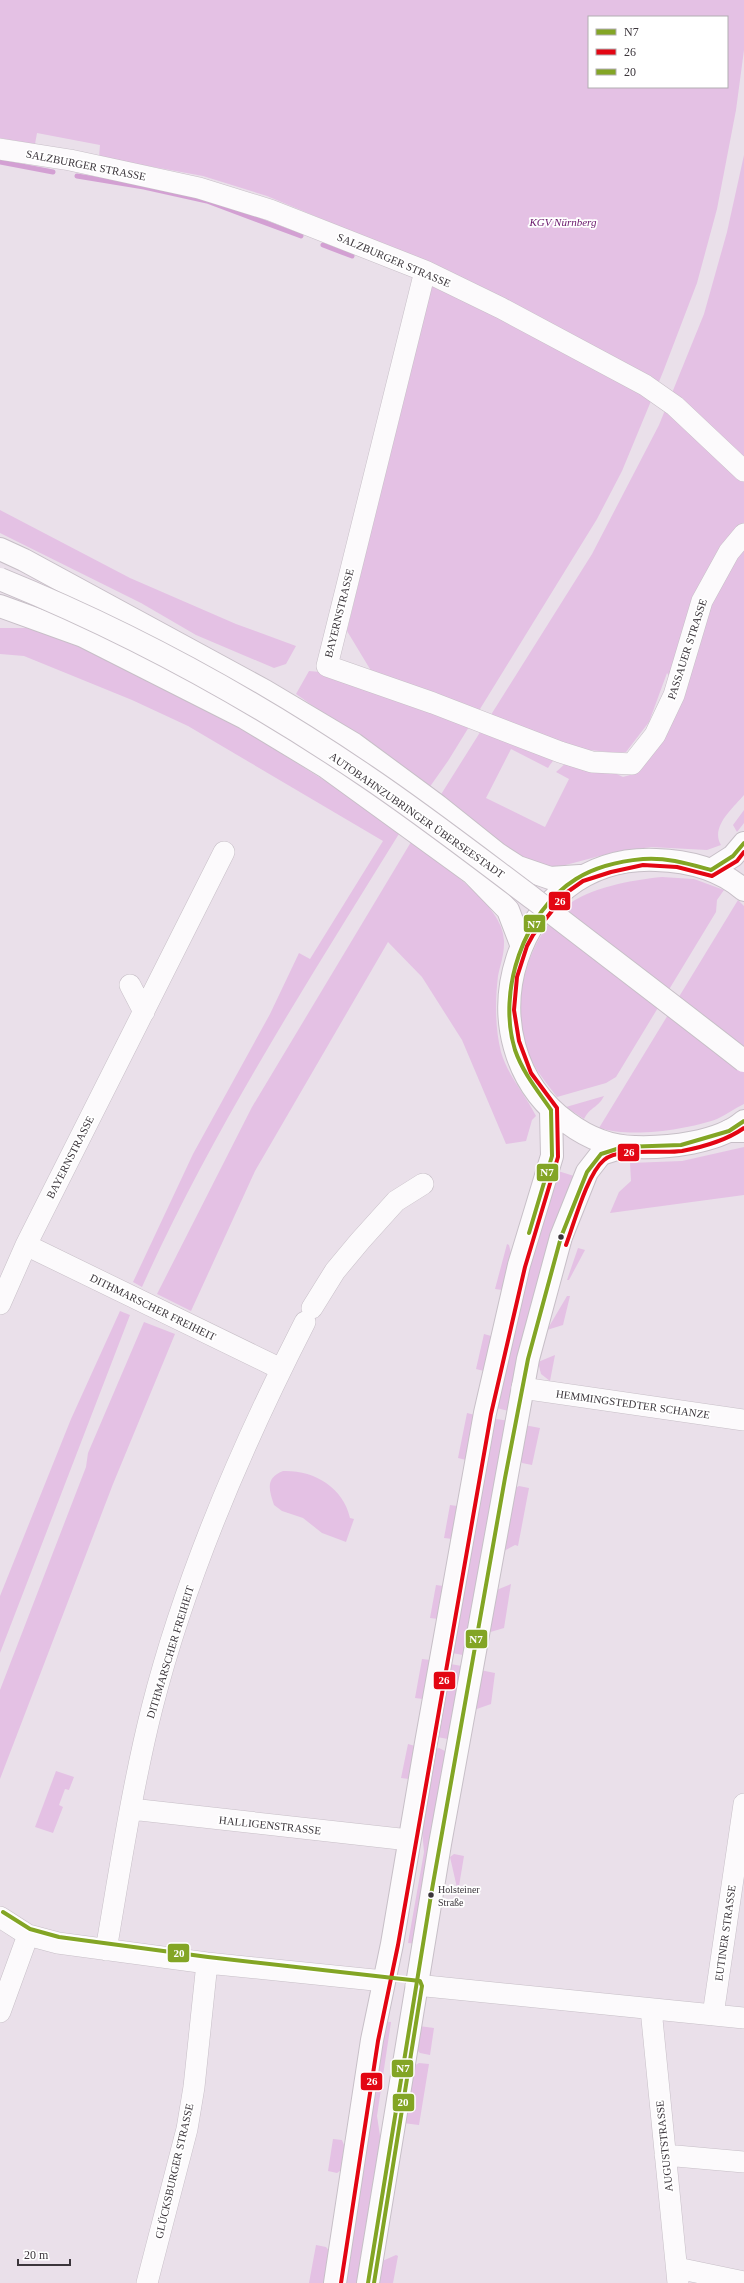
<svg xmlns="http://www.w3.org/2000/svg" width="744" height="2283" viewBox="0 0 744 2283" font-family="'Times New Roman',serif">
<rect width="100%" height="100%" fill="#eae0ea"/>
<path fill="#e4c1e4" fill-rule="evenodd" d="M0 0H744V50L736 110 717 209 697 283 663 372 622 471 597 519 448 761 429 788 296 694 309 671 332 673 468 705 373 674 347 631 435 266 267 196 203 176 99 157 100 145 37 133 35 144 0 138ZM589 17H727V87H589Z
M744 155V795C733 808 710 827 721 845L707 850 651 847 611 853 558 867 542 866 519 856 440 796 592 554 659 425 704 314 727 232ZM667 673 680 691 630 775 623 777 604 768 566 763 556 772 569 779 545 827 486 798 511 749 548 768C567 736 598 756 626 752L649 722Z
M0 510 130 578 236 624 296 646 286 664 274 668 196 635 141 603 0 533Z
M0 628H31L84 647 244 730 402 829C310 978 214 1127 142 1287L133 1282 193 1154 270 1014 299 953 310 959 383 841 188 726 132 700 24 656 0 654Z
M744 810V823L737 832 733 825Z
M411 842C438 863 507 905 504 944 504 955 500 966 498 976 495 1001 495 1028 501 1052 508 1076 525 1094 536 1116L532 1120 526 1141 506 1144 462 1040 422 977 388 942 255 1171 191 1311 157 1294 252 1107Z
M662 877 694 879 724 890 717 900 716 912 616 1077 606 1083 557 1097C543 1079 526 1058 522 1034 514 991 531 935 565 907 590 887 632 880 662 877Z
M738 900 744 906V1104C735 1108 726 1115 717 1119 686 1130 631 1138 599 1128Z
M604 1096C598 1108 591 1106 584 1119L566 1107Z
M744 1147V1195L610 1213 619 1192 631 1181 630 1163 682 1161Z
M555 1170 574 1176 513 1412 492 1407Z
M507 1244 509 1245 511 1253 509 1268 502 1290 495 1289Z
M578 1248 585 1250 569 1280H567Z
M567 1296H570L563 1325 547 1330Z
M120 1311 130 1315 0 1653V1596L71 1419Z
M144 1322 175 1334 113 1484 0 1779V1690L86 1467 88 1453Z
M484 1334 491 1336 484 1371 476 1369Z
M555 1355 550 1381 541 1374 538 1362Z
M467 1413 475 1415 466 1460 458 1458Z
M489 1418 510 1421 468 1656 447 1652Z
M524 1425 540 1428 532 1465 522 1463 518 1457Z
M283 1471C314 1470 343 1487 350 1518L354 1519 346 1542 322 1533 303 1518 282 1511 274 1505C269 1490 265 1478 283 1471Z
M519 1486 529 1488 518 1546 515 1545 502 1552 512 1490Z
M450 1505 457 1506 452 1539 444 1538Z
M511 1584 504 1628 487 1633 494 1591Z
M436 1585 443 1586 438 1619 430 1618Z
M422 1659 430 1660 423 1699 415 1698Z
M445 1663 467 1667 453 1740 432 1736Z
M480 1670 495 1673 491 1704 474 1710Z
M408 1744 415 1746 409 1779 401 1778Z
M439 1748 447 1752 417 1944 408 1943 424 1852 422 1830 436 1749Z
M56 1771 74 1777 69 1790 65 1789 59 1805 63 1807 53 1833 35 1827Z
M454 1854 464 1856 458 1892 450 1857Z
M382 2021 391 2022 377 2116 382 2149 362 2283H340Z
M419 2026 434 2028 430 2055 420 2053 415 2048Z
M419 2063 429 2064 419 2125 403 2123 412 2067Z
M333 2139 342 2140 346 2150 343 2169 337 2173 328 2171Z
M316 2245 326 2247 330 2252 325 2283H309Z
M396 2255 398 2256 393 2283H377L380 2262Z"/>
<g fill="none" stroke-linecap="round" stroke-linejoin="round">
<path stroke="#d3a0d3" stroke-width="5" d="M0 162 53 172
M77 176 144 187 207 201 301 236
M323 245 352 256"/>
<g stroke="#c7bfc7" stroke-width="22">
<path id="minor" d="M0 149 70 160 199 188 270 210 425 271 501 308 645 385 675 406 744 471
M425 271 327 666 433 703 560 752 592 762 632 764 655 735 674 695 702 601 729 552 744 534
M130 985 144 1012
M26 1245 281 1369
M0 1304 26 1245 224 852
M312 1308 335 1271 360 1241 396 1201 423 1184
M522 1388 744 1420
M131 1809 409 1840
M0 1917 28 1935 58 1943 207 1963 384 1981
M106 1950C120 1869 132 1788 152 1708 186 1574 242 1445 305 1322
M416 1985 744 2018
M651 2009 678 2283
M0 2012 28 1935
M713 2015 744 1804
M665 2155 744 2162
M677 2268 744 2282
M147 2283 187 2129 194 2087 207 1963"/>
</g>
<g stroke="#c7bfc7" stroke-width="24">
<path id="major" d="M711 870 733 856 744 843
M744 890C720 869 687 861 656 860 515 854 456 1042 568 1123 587 1137 611 1147 635 1147 667 1148 719 1143 744 1121
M335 2283 372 2040 392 1944 426 1743 485 1413 519 1265 552 1156 551 1110
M368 2283 440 1844 528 1359 561 1237 587 1172 601 1154 623 1147"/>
</g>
<g stroke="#c7bfc7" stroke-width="24">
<path id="highway" d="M0 549 24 560 265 691 354 744 438 806 498 854 518 867 550 878 580 876
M0 606 83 636 245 718 326 767 472 873 508 910 521 944
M729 1131H744"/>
</g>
<use href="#minor" stroke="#fcfafc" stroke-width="21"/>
<use href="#major" stroke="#fcfafc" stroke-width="22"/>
<use href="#highway" stroke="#fcfafc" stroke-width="22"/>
<g stroke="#c7bfc7" stroke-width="24" stroke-linecap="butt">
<path id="highway-bridge" d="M0 579C128 631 251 698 366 776 424 815 479 858 535 900 605 954 675 1007 744 1061"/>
</g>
<use href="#highway-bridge" stroke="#fcfafc" stroke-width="22"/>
<g stroke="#fff" stroke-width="7">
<path id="bus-1" d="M711 870 733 856 744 843
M551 1110C538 1091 523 1073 515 1050 497 992 523 912 576 879 595 867 621 861 643 859 666 857 689 864 711 870
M529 1233 552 1156 551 1110
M368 2283 431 1895 505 1478 528 1359 561 1237 587 1172 601 1154 623 1147 681 1145 729 1131 744 1121"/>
</g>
<g stroke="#fff" stroke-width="7">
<path id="bus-2" d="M566 1245C574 1224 587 1174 604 1160 619 1147 662 1154 682 1151 703 1147 727 1140 744 1128
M341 2283 378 2041 398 1945 491 1414 525 1267 558 1157 557 1108 531 1073 519 1041 514 1010 517 977 527 946 533 935 566 893 583 881 611 872 643 865 677 867 712 876 737 861 744 852"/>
</g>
<g stroke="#fff" stroke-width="7">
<path id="bus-3" d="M3 1912 30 1929 59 1937 208 1957 420 1981 422 1986 374 2283"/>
</g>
<use href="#bus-1" stroke="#83a525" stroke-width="4"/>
<use href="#bus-2" stroke="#e30613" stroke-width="4"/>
<use href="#bus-3" stroke="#83a525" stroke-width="4"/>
</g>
<g fill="#3b353b" stroke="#fff" stroke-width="1.5">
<circle cx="561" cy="1237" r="3.5"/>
<circle cx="431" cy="1895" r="3.5"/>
</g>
<g text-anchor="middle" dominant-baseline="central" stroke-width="3.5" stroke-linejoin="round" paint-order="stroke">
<g font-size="10" fill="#3b353b" stroke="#fff" text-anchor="start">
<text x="438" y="1889">Holsteiner<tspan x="438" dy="13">Straße</tspan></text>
</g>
<g font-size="11" fill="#3b353b" stroke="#fff">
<text transform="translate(86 165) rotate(11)">SALZBURGER STRASSE</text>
<text transform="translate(394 260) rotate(23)">SALZBURGER STRASSE</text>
<text transform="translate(339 613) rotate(-76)">BAYERNSTRASSE</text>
<text transform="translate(687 649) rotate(-72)">PASSAUER STRASSE</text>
<text transform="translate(417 815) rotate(35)">AUTOBAHNZUBRINGER ÜBERSEESTADT</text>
<text transform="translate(70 1157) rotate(-63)">BAYERNSTRASSE</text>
<text transform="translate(153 1307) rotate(26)">DITHMARSCHER FREIHEIT</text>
<text transform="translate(633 1404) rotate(8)">HEMMINGSTEDTER SCHANZE</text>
<text transform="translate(170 1652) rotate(-73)">DITHMARSCHER FREIHEIT</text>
<text transform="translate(270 1825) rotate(6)">HALLIGENSTRASSE</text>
<text transform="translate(725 1933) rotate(-82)">EUTINER STRASSE</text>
<text transform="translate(664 2146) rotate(-96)">AUGUSTSTRASSE</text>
<text transform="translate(174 2171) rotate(-77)">GLÜCKSBURGER STRASSE</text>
</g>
<g font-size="11" font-style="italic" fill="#69166b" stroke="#fff">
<text x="563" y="222">KGV Nürnberg</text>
</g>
</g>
<g stroke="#fff" stroke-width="1.5">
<rect x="548" y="891" width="23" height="20" rx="4" fill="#e30613"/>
<rect x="523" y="914" width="23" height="19" rx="4" fill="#83a525"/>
<rect x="617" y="1143" width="23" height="19" rx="4" fill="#e30613"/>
<rect x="536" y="1163" width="23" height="19" rx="4" fill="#83a525"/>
<rect x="465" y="1629" width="23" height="20" rx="4" fill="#83a525"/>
<rect x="433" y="1671" width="23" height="19" rx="4" fill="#e30613"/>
<rect x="167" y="1943" width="23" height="20" rx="4" fill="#83a525"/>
<rect x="391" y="2059" width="23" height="19" rx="4" fill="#83a525"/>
<rect x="360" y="2072" width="23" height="19" rx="4" fill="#e30613"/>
<rect x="392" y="2093" width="23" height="19" rx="4" fill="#83a525"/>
</g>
<g font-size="11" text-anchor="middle" font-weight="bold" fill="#fff">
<text x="560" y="905">26</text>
<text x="534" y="928">N7</text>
<text x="629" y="1156">26</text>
<text x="547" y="1176">N7</text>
<text x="476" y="1643">N7</text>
<text x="444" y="1684">26</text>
<text x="179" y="1957">20</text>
<text x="403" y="2072">N7</text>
<text x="372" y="2085">26</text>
<text x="403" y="2106">20</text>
</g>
<rect x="588" y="16" width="140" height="72" fill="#ffffff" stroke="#b1aeb1"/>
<rect x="596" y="29" width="20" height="6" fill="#83a525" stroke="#b1aeb1"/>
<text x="624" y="36" font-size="12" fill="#3b353b">N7</text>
<rect x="596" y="49" width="20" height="6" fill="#e30613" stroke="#b1aeb1"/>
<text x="624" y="56" font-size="12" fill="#3b353b">26</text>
<rect x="596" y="69" width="20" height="6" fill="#83a525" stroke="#b1aeb1"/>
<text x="624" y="76" font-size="12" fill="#3b353b">20</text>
<path d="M18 2259v6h52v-6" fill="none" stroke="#3b353b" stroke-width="2"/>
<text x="24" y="2259" font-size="12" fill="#3b353b" stroke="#ffffff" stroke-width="3" paint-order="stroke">20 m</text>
</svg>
